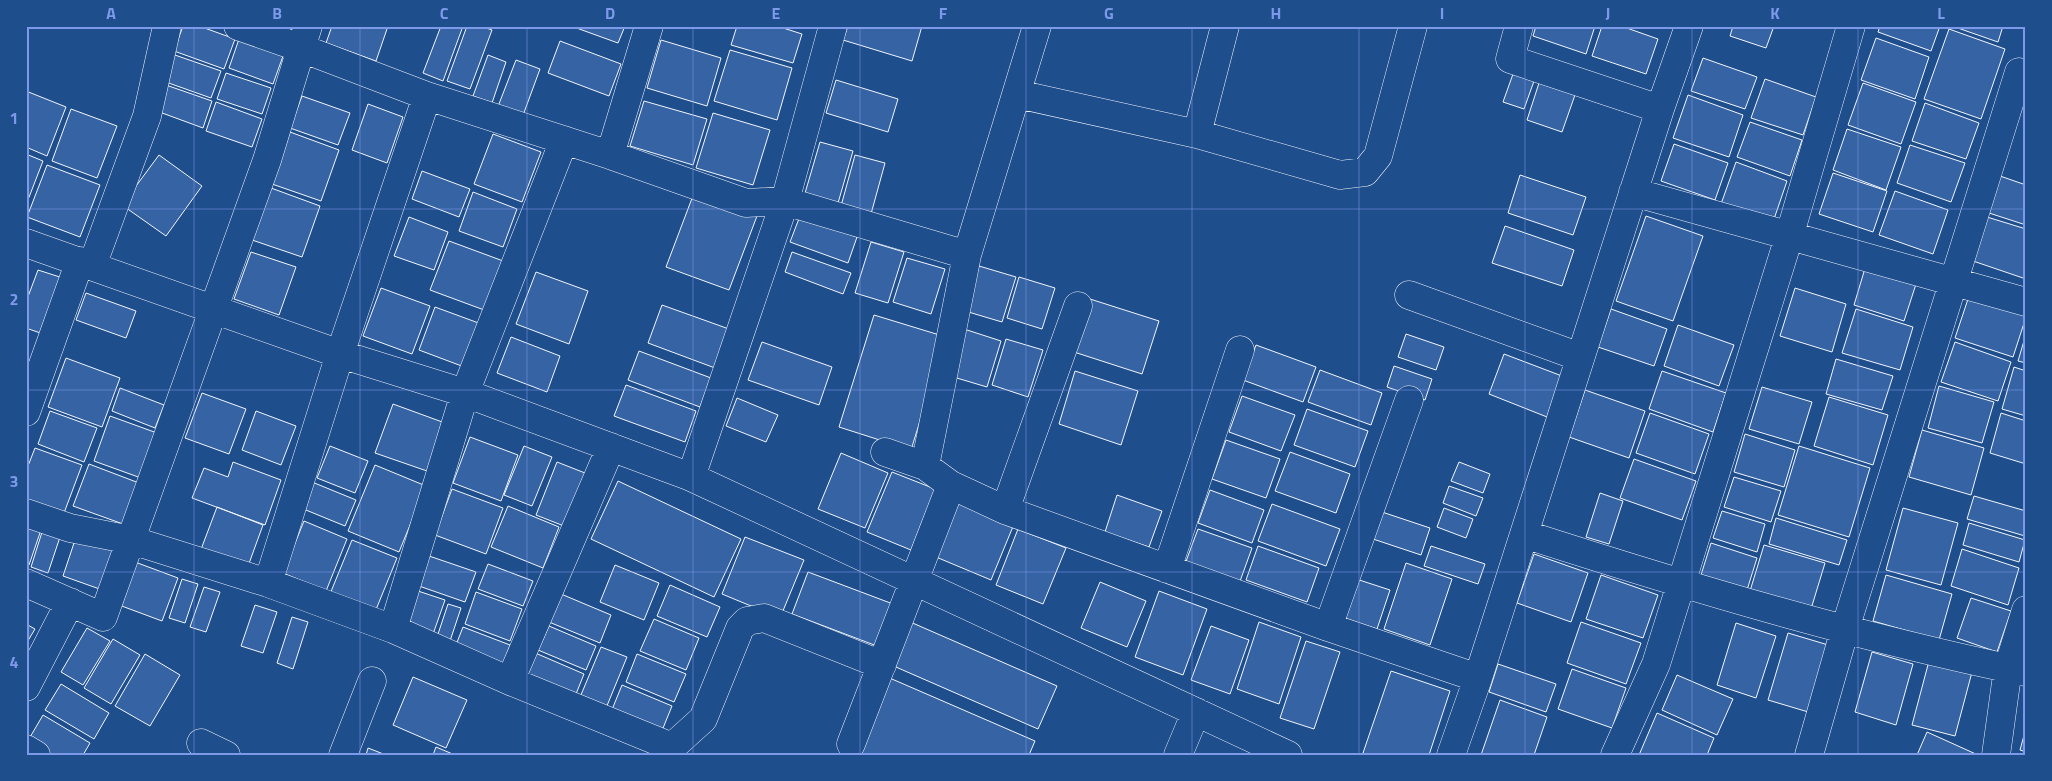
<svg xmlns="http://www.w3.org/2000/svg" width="2052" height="781" viewBox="0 0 2052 781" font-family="'Titillium Web',sans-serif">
<rect width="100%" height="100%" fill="#1f4e8c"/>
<path fill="#3563a3" stroke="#f2f6ff" d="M183 26H199L235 39 224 69 174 51Z
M332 26H388L376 61 326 43Z
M441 26H463L443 81 423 73Z
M467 26H481L492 30 470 89 447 81Z
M571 26H625L618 43Z
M737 26H777L802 34 793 63 731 45Z
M848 26H922L912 61 843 40Z
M1536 26H1595L1586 54 1533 36Z
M1602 26H1621L1658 39 1646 74 1592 56Z
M1733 26H1774L1766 48 1730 36Z
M1880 26H1940L1931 51 1878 32Z
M1952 26H2003L1998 42Z
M1949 29 2005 49 1981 119 1924 99Z
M1876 38 1929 57 1915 99 1861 80Z
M239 39 283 56 273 84 229 68Z
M661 40 721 58 707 106 647 88Z
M560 41 621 64 609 96 548 73Z
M730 50 792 68 777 120 714 101Z
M172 54 221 71 211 98 163 81Z
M488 55 506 62 492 103 473 96Z
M1703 58 1757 77 1745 109 1691 91Z
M516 60 540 69 522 118 497 109Z
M226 73 271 88 262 114 217 99Z
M1513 74 1534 81 1524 109 1503 102Z
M1765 79 1816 97 1803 135 1751 118Z
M836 80 898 99 888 132 826 113Z
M1540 80 1576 92 1562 132 1527 120Z
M1863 83 1916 102 1901 144 1848 125Z
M163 84 212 101 203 128 154 110Z
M26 91 66 107 47 156 26 147Z
M1688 95 1743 115 1729 157 1673 138Z
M302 96 350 113 338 145 290 128Z
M644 101 707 119 693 165 630 146Z
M216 102 262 119 252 147 206 131Z
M1925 103 1979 123 1966 159 1912 141Z
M368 104 403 117 387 163 352 150Z
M71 109 117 126 97 178 52 161Z
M713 113 770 130 753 185 696 168Z
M1750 122 1802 140 1790 176 1737 157Z
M1847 129 1901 147 1886 190 1833 170Z
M290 132 339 150 321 201 272 184Z
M493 134 541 152 522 202 474 184Z
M820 142 853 151 836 210 803 200Z
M1674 144 1728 163 1715 200 1661 181Z
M1910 145 1965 163 1951 202 1897 183Z
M26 154 43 161 26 205Z
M159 155 202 186 166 236 122 205Z
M855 155 885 163 871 214 841 206Z
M1736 162 1787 181 1773 222 1721 204Z
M47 165 100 185 80 237 27 217Z
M422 171 470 189 459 217 412 199Z
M1833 173 1887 191 1873 232 1819 214Z
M1520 175 1586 197 1573 235 1508 213Z
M2000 176 2026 185V225L1989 213Z
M271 188 320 206 302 257 252 240Z
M1895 191 1948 210 1933 254 1879 235Z
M473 192 517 209 503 247 459 231Z
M694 193 757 216 729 290 666 267Z
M800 216 857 237 848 263 790 242Z
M1646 216 1703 236 1673 321 1616 301Z
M409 217 448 232 434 270 394 256Z
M1987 217 2026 229V279L1973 261Z
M1505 226 1574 250 1562 286 1492 263Z
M449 241 514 265 495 314 430 290Z
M871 242 904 252 888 303 855 293Z
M251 252 296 267 279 315 234 299Z
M792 252 851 273 843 294 785 272Z
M907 258 945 269 931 314 893 302Z
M1866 265 1917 281 1904 321 1854 305Z
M979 266 1016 277 1002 322 965 311Z
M38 270 66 279 46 335 26 328V302Z
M536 272 588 291 569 344 516 324Z
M1019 277 1055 288 1042 329 1007 318Z
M381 288 430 306 412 354 363 336Z
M1795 288 1846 304 1832 352 1780 336Z
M86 293 136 311 126 338 76 320Z
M1970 293 2026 311V317L2013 357 1955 338Z
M1090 299 1159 321 1142 374 1074 352Z
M662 305 729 329 715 368 648 343Z
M435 307 484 325 467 368 419 350Z
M1611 309 1667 329 1654 366 1598 347Z
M1856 309 1913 327 1900 370 1842 353Z
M874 315 946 337 911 450 839 427Z
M1678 325 1734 345 1719 386 1664 366Z
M964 329 1001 341 987 387 950 376Z
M1406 334 1444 347 1436 370 1398 357Z
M2026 334V363L2018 361Z
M511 337 560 356 547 392 497 373Z
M1006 339 1043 350 1028 397 992 385Z
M762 342 832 367 819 405 748 380Z
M1955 342 2011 362 1998 401 1941 382Z
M1256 345 1316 367 1303 402 1243 380Z
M639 351 711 378 700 407 628 380Z
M1504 354 1562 376 1547 417 1489 394Z
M66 358 120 378 102 427 48 407Z
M1836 359 1893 376 1882 410 1826 394Z
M1394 366 1432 379 1425 400 1387 387Z
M2014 367 2026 371V416L2002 409Z
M1320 370 1382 393 1371 425 1308 402Z
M1075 371 1138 391 1121 445 1059 424Z
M1662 371 1726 393 1713 432 1649 409Z
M626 385 696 411 685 442 614 416Z
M1939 386 1994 402 1982 443 1928 428Z
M1762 387 1812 402 1799 444 1749 429Z
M120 388 164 405 155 428 112 411Z
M1585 390 1645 411 1629 458 1569 437Z
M202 393 246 409 229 454 185 438Z
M1242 396 1295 415 1281 451 1229 432Z
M1829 397 1888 415 1873 465 1814 446Z
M737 398 778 415 766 442 726 426Z
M393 404 445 423 427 471 375 453Z
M1307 409 1368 431 1355 467 1294 445Z
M50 411 97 428 84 462 38 444Z
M256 411 296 426 281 465 242 450Z
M1650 413 1709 434 1695 474 1636 453Z
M2001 413 2026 421V464L1990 453Z
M110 416 157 433 141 478 94 461Z
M1922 430 1984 448 1971 495 1909 477Z
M1745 434 1795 450 1784 487 1734 472Z
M470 437 518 455 501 501 453 483Z
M1226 440 1280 459 1266 498 1212 479Z
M330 446 368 461 355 493 317 478Z
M524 446 552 457 532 506 504 495Z
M1799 446 1870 468 1849 537 1778 515Z
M35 448 82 465 61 521 26 508V471Z
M1290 452 1350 474 1336 513 1275 491Z
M841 453 888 473 865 528 818 509Z
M1634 459 1696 481 1682 520 1620 498Z
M233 462 281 480 265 525 192 498 204 468 228 477Z
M557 462 585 473 564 526 536 515Z
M1459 462 1490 474 1483 493 1451 481Z
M89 464 139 483 123 524 73 506Z
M375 465 426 486 399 552 348 531Z
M892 472 935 489 911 550 867 532Z
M1734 477 1781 491 1771 522 1724 507Z
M618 481 741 539 714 597 591 539Z
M312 482 356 500 345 526 301 508Z
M1449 486 1483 498 1476 516 1443 503Z
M452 489 503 508 486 554 435 535Z
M1210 490 1264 510 1252 543 1198 523Z
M1600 493 1623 501 1609 544 1586 537Z
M1117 495 1162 511 1149 547 1105 532Z
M1974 496 2026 511 2025 536 1967 519Z
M959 502 1014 524 991 580 936 557Z
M1272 504 1340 529 1326 566 1258 541Z
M508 506 559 527 543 568 491 547Z
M217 507 263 525 247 569 200 552Z
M1444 508 1473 519 1466 538 1437 527Z
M1903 508 1958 523 1941 585 1886 570Z
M1376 510 1430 528 1421 555 1367 537Z
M1722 511 1765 524 1757 552 1713 538Z
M26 518 43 524 29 565 26 564Z
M1776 518 1847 540 1839 565 1769 544Z
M304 521 347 539 326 591 283 573Z
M1969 523 2025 540 2019 562 1963 545Z
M43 529 61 534 48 573 31 567Z
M1018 529 1066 548 1043 604 996 585Z
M1198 529 1252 548 1239 584 1185 564Z
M77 534 123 550 108 592 63 576Z
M745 537 804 560 780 618 722 594Z
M352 540 397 558 375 612 330 594Z
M1711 543 1757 558 1747 590 1701 575Z
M1764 545 1825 563 1811 609 1750 591Z
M1258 546 1319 568 1307 602 1246 580Z
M1431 546 1485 564 1478 584 1424 566Z
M1962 549 2019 568 2008 605 1951 586Z
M1534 554 1588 573 1571 622 1517 603Z
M429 556 476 572 465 602 419 586Z
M135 562 178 578 162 621 119 605Z
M1406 563 1452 579 1430 645 1384 629Z
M488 564 533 581 523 606 478 589Z
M615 565 659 583 644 620 600 602Z
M808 572 893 604 877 646 792 614Z
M1601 575 1658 595 1643 638 1586 619Z
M1886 575 1952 594 1939 640 1873 621Z
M1350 577 1390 590 1377 629 1337 616Z
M182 579 198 584 185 623 169 618Z
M1100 582 1146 601 1127 647 1081 628Z
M670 585 720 607 707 637 657 616Z
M204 587 220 592 206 632 190 627Z
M418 591 445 600 432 637 406 628Z
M1159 591 1207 609 1183 675 1135 657Z
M476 592 522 609 510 641 465 624Z
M561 594 611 615 600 643 549 622Z
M1971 598 2011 611 1997 652 1957 638Z
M448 604 461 608 450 641 437 637Z
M255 605 277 612 263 653 241 646Z
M292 617 308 622 293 669 277 663Z
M654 619 699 638 686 670 640 651Z
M908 621 1057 686 1038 729 889 664Z
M1259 622 1301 637 1279 704 1237 689Z
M1581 622 1641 643 1626 684 1567 663Z
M1736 623 1776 636 1756 698 1717 685Z
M26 624 35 629 26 644Z
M549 626 596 646 586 670 538 650Z
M1211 626 1249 640 1230 694 1191 680Z
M463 627 510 645 500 673 452 655Z
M87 628 110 641 83 685 61 672Z
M1788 633 1835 647 1815 714 1768 700Z
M113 639 140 655 111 704 84 688Z
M1306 641 1340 652 1314 729 1280 718Z
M601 647 627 657 604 713 578 702Z
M533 652 584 674 574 699 523 677Z
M1872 652 1913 664 1896 725 1855 712Z
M145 654 180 675 150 726 115 706Z
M637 654 686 674 674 702 626 682Z
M1929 661 1972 672 1955 736 1912 725Z
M1498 664 1556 684 1546 712 1489 692Z
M1572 669 1626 688 1612 728 1558 709Z
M1391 671 1450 691 1429 755H1368L1363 753Z
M1677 675 1733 699 1717 735 1662 710Z
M885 676 1035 741 1029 755H851Z
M413 677 467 700 446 748 393 725Z
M61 684 109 713 94 739 45 710Z
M622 685 672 706 659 738 609 717Z
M1500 700 1547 717 1534 755H1481Z
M1657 713 1714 738 1707 755H1639Z
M43 715 90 743 83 755H37L26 744Z
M2026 728V752L2020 750Z
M1927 732 1978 755H1917Z
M436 747 455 755H433Z
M368 748 386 755H366Z"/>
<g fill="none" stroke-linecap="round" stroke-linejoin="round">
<g stroke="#f2f6ff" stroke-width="29">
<path id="minor" d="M238 26 301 48 427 96 610 155 746 203 785 201 967 255
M1519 26 1510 59 1660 109
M1017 94 1197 134 1340 175 1365 172 1378 156 1413 26
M1197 134 1225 26
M610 155 649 26
M1633 192 2026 302
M26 243 340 354 465 393 691 477 1288 755
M92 266 147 116 167 26
M1409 295 1580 357
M26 412 80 261
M885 452 925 466
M691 477 785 201 833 26
M951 485 1005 510 1328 627 1409 400
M1005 510 1078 306
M26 513 70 528 131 540 268 583 393 629 510 681 672 747 703 719 740 628 747 621 764 618 882 665
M1524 534C1689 587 1856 637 2026 672
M1167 569 1240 350
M26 583 103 617 267 160 308 26
M268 583 340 354 427 96
M1328 627 1478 678
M393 629 465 393 564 140
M510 681 611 447
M26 687 70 602
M201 743 226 755
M851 744 951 485 925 466 967 255 1037 26
M26 749 36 755
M343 755 372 681
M1178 755 1196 712
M1451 755 1478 678 1660 109 1689 26
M1615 755 1656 664 1789 237 1851 26
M1809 755 1845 629 2019 72
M1996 755 2008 668 2026 610"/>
</g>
<use href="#minor" stroke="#1f4e8c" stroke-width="28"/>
</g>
<path fill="none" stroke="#7d9aea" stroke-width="1" stroke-opacity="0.55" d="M194 26V755M360 26V755M527 26V755M693 26V755M860 26V755M1026 26V755M1192 26V755M1359 26V755M1525 26V755M1692 26V755M1858 26V755M26 209H2026M26 390H2026M26 572H2026"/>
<rect width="2052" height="781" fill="none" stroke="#1f4e8c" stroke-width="55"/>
<rect x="28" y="28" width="1996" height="726" fill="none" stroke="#7d9aea" stroke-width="2"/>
<g font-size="16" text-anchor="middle" font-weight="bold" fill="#7d9aea">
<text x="111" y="19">A</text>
<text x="277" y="19">B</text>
<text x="444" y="19">C</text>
<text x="610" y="19">D</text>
<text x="776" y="19">E</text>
<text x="943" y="19">F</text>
<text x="1109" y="19">G</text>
<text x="1276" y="19">H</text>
<text x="1442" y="19">I</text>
<text x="1608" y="19">J</text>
<text x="1775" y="19">K</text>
<text x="1941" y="19">L</text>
<text x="14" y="124">1</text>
<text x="14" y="305">2</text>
<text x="14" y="487">3</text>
<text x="14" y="668">4</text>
</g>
</svg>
